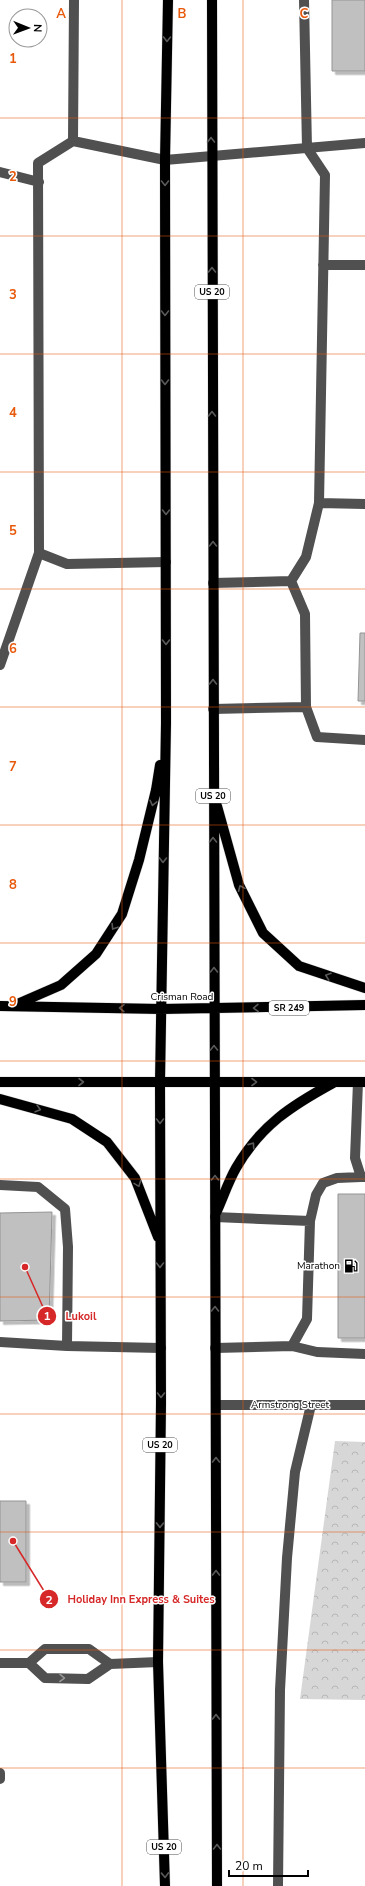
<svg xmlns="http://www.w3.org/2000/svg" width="365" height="1886" viewBox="0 0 365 1886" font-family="'Nunito Sans',sans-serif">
<defs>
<pattern id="forest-crowns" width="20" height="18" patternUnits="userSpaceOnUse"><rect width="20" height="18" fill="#d7d7d7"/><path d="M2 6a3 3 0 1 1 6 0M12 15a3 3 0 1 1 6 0" fill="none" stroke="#b7b7b7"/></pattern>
<filter id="shadow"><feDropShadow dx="3.5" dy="3.5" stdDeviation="0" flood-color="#0004"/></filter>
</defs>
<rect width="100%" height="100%" fill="#fff"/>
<path fill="url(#forest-crowns)" d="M335 1441 365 1442V1700L300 1699Z"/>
<path fill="#c0c0c0" stroke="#949494" filter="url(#shadow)" d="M332 0H365V71H332Z
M360 633H365V701H358Z
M338 1194H365V1338H338Z
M52 1212 49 1320 0 1321V1213Z
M0 1501H26V1582H0Z"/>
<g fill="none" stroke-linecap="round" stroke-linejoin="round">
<g stroke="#dbdbdb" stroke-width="11">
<path id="major" d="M212 0 217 1886
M217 806 239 885 263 933 299 966 365 988
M15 1005 61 985 96 954 122 914 139 860 156 790 160 765
M0 1006 161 1009 365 1005
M0 1082H365
M0 1099 72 1119 107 1142 135 1178 158 1237
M216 1213C223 1198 228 1182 236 1168 261 1125 291 1106 333 1083
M165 1886 158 1662 161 1403 160 1082 166 723 165 160 168 0"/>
</g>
<path stroke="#505050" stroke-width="10" d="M304 0 307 148 325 175 319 503
M73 141 74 0
M0 172 39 182
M323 265H365
M166 562 67 564 39 553 38 163 73 141 165 160 365 143
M291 581 305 614 306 707 317 737 365 740
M291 581 306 557 319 503 365 504
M213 583 291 581
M0 665 39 553
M213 709 306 707
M358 1082 355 1158 361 1177H365
M0 1185 38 1187 65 1209 68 1247 67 1346 161 1348
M215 1217 310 1221
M0 1342 67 1346
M292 1346 317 1352 365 1354
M215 1348 292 1346 307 1319 310 1221 316 1195 323 1183 337 1178 361 1177
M216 1405H365
M0 1663H29L45 1649H89L110 1664
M29 1663 45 1678 88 1679 110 1664 158 1662
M0 1773V1779
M278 1886 280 1690 287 1558 295 1472 311 1405"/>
<use href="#major" stroke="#000" stroke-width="10"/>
</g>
<defs><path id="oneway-chevron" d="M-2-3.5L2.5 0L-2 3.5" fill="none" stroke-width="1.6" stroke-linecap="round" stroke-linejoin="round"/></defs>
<g stroke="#595959">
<use href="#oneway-chevron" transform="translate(167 39) rotate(91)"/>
<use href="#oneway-chevron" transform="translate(211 140) rotate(-90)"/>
<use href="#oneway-chevron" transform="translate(165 183) rotate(90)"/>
<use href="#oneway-chevron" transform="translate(212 270) rotate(-90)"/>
<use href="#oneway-chevron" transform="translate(165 313) rotate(90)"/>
<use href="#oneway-chevron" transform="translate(165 382) rotate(90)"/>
<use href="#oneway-chevron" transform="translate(212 414) rotate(-90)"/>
<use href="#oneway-chevron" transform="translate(166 512) rotate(90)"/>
<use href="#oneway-chevron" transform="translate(213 544) rotate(-90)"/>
<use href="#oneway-chevron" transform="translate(166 642) rotate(90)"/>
<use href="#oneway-chevron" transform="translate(213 682) rotate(-90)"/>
<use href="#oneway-chevron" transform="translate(153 803) rotate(104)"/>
<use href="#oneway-chevron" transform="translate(213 840) rotate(-90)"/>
<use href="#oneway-chevron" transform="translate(163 860) rotate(91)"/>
<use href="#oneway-chevron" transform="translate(241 888) rotate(-114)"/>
<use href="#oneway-chevron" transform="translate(114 927) rotate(122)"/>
<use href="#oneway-chevron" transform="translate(214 970) rotate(-90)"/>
<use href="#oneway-chevron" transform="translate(328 976) rotate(-161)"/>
<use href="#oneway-chevron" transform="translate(122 1008) rotate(-179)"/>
<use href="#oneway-chevron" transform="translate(256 1008) rotate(179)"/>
<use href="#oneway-chevron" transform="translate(214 1048) rotate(-91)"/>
<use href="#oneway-chevron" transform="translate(81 1082)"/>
<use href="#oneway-chevron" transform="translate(254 1082)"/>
<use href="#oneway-chevron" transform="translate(38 1109) rotate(16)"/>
<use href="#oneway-chevron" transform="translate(160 1121) rotate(90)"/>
<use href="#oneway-chevron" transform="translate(252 1145) rotate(-55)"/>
<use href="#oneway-chevron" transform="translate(215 1178) rotate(-90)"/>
<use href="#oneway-chevron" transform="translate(138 1184) rotate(69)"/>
<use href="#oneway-chevron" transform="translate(160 1265) rotate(90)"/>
<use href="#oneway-chevron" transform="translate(215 1309) rotate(-90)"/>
<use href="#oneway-chevron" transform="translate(161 1395) rotate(90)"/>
<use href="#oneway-chevron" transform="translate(216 1460) rotate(-90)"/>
<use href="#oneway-chevron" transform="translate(160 1525) rotate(91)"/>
<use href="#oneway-chevron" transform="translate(216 1573) rotate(-90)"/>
<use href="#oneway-chevron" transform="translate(216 1717) rotate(-90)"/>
<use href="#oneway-chevron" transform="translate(217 1847) rotate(-90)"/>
<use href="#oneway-chevron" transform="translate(165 1875) rotate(88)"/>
</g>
<use stroke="#969696" href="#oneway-chevron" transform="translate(62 1678) rotate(1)"/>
<path fill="none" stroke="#e8590c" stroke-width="1" stroke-opacity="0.55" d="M122 0V1886M243 0V1886M0 118H365M0 236H365M0 354H365M0 472H365M0 589H365M0 707H365M0 825H365M0 943H365M0 1061H365M0 1179H365M0 1297H365M0 1414H365M0 1532H365M0 1650H365M0 1768H365"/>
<defs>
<g id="fuel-bare" transform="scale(1.08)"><path d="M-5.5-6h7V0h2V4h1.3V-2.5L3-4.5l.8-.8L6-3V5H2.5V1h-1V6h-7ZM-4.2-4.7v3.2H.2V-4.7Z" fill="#000" stroke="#fff" stroke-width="2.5" paint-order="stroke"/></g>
</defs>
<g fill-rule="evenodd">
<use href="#fuel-bare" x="351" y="1266"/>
</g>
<g text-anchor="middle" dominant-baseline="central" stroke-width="3" stroke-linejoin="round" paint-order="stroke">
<g fill="#fff" stroke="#4c4c4c" stroke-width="1">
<rect x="195" y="285" width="34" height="14" rx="3"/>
<rect x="196" y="789" width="34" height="14" rx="3"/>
<rect x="269" y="1001" width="40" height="14" rx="3"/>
<rect x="143" y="1438" width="34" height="14" rx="3"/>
<rect x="147" y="1840" width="34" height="14" rx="3"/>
</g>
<g font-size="9" font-weight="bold" fill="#000">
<text x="212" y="292">US 20</text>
<text x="213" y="796">US 20</text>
<text x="289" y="1008">SR 249</text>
<text x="160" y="1445">US 20</text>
<text x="164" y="1847">US 20</text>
</g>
<g font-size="10" fill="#000" stroke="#fff">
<text x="182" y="997">Crisman Road</text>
<text x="290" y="1405">Armstrong Street</text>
</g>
<g font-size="10" fill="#000" stroke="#fff" text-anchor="end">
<text x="340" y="1266">Marathon</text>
</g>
</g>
<g font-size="13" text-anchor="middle" font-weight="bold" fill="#e8590c" stroke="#fff" stroke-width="3" stroke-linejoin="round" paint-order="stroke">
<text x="61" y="18">A</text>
<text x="182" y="18">B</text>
<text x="304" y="18">C</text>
<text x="13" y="63">1</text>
<text x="13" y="181">2</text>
<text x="13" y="299">3</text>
<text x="13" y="417">4</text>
<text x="13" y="535">5</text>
<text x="13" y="653">6</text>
<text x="13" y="771">7</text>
<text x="13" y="889">8</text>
<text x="13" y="1006">9</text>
</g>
<path fill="none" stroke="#d62828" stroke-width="1.5" d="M25 1267L47 1316M13 1541L49 1599"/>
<g fill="#d62828" stroke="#fff" stroke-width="1.5">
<circle cx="25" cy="1267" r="4"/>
<circle cx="13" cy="1541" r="4"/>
<circle cx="47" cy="1316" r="10"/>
<circle cx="49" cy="1599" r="10"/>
</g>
<g font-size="12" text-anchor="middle" font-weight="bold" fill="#fff">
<text x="47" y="1320">1</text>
<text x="49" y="1604">2</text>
</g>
<g font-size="11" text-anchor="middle" font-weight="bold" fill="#d62828" stroke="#fff" stroke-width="3" stroke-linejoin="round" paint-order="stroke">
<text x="81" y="1320">Lukoil</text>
<text x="141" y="1603">Holiday Inn Express &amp; Suites</text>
</g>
<g transform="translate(28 28) rotate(91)"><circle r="19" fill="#ffffff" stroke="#999999"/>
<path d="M0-3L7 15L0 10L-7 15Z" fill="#000000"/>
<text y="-6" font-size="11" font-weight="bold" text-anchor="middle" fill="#000000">N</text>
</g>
<path d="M229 1870v6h79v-6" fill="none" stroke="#000000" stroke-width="2"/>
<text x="235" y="1870" font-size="12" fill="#000000" stroke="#ffffff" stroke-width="3" paint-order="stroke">20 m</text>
</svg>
